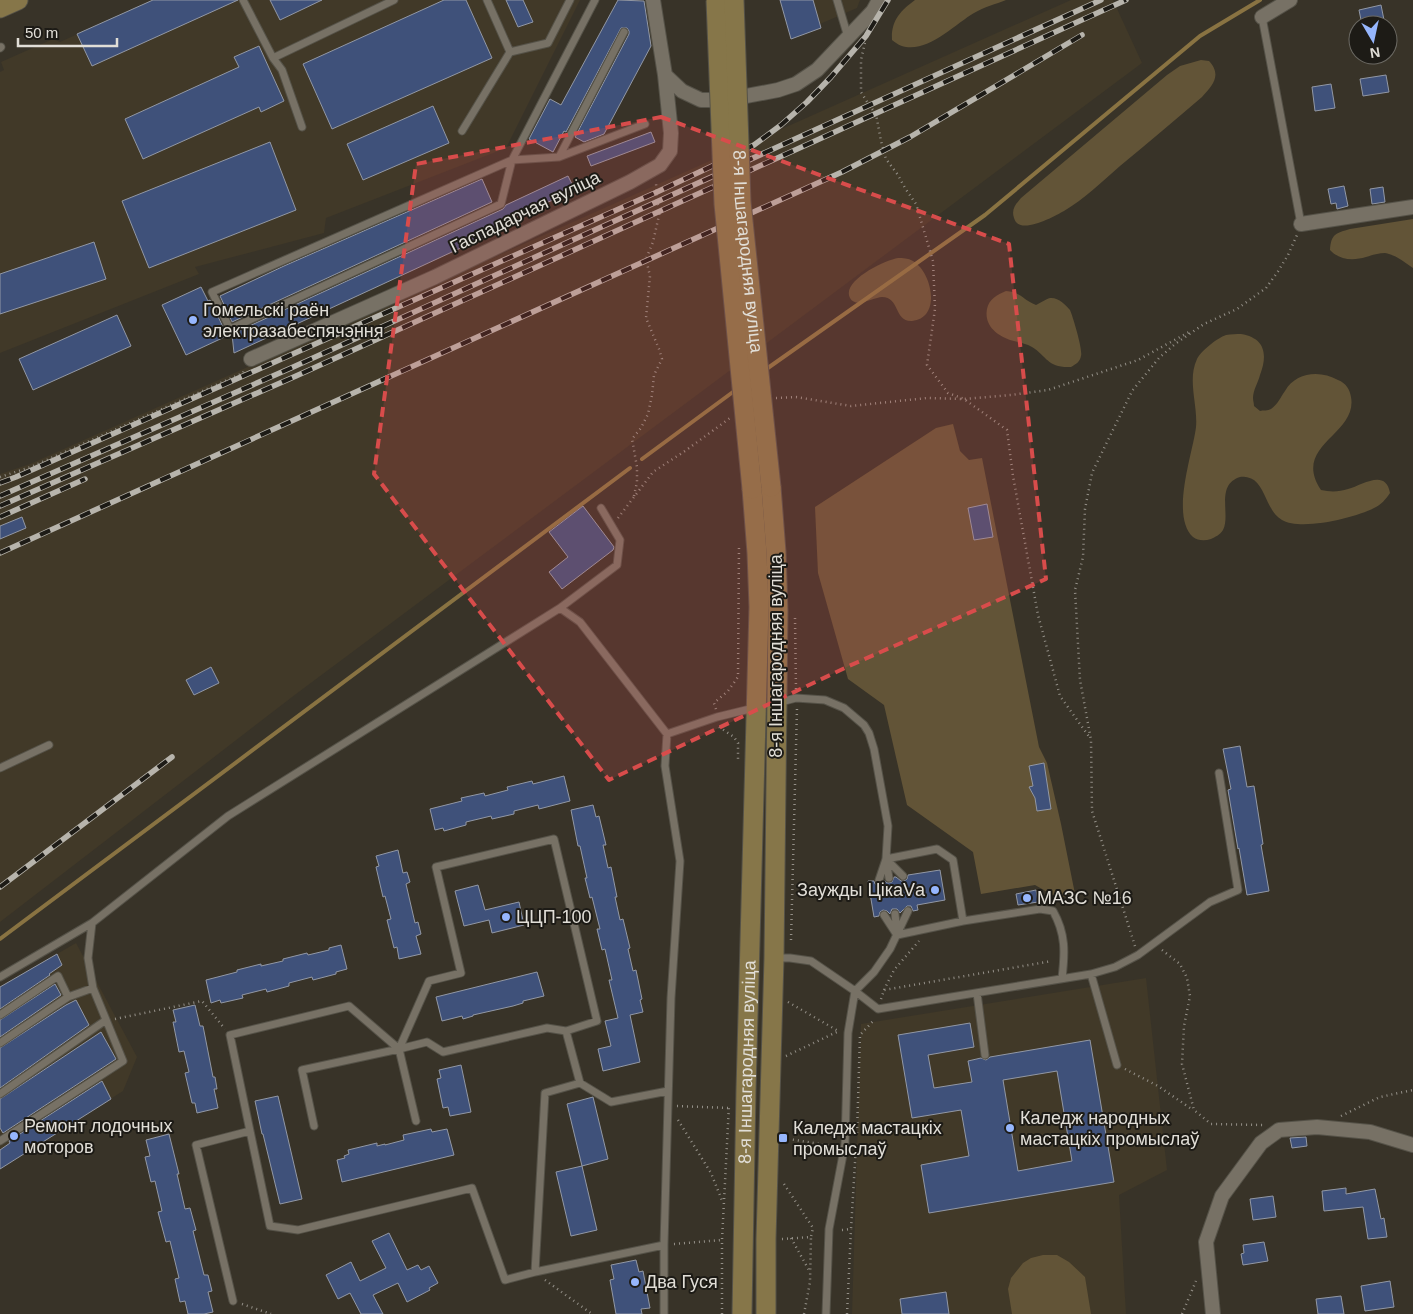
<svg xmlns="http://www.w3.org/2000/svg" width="1413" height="1314" viewBox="0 0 1413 1314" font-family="Helvetica,sans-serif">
<rect width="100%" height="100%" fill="#383328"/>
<path fill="#413928" d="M153 0H580L506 148 326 218 324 233 195 267 199 274 0 353V72L4 70 1 62 53 39 60 42Z
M780 0H860L857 8 820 24 821 28 791 39Z
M1071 0H1113L1142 63 296 694 0 922V474L30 464Z
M76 943 137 1057 123 1091 0 1169V987Z
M1146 978 1167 1170 1119 1195 1126 1314H852L861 1024Z"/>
<path fill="#625437" d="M915 0H1006C996 4 984 7 974 13 952 26 918 63 892 40 891 21 900 11 915 0Z
M1201 60 1209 61C1222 75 1213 85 1202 97 1175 120 1148 143 1120 166 1102 182 1084 199 1064 211 1053 217 1019 236 1014 218 1011 209 1016 204 1021 198L1167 75 1180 66Z
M1413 219V268C1404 262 1396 255 1385 253 1378 253 1373 255 1366 257 1353 261 1339 260 1330 250 1331 234 1336 233 1350 229Z
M898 258C903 258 908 258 913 261 932 272 942 318 912 321 894 322 900 297 882 297 874 297 856 309 850 298 841 281 885 260 898 258Z
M1006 291C1021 292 1023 300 1036 305 1040 303 1046 299 1050 298 1058 297 1066 305 1070 310 1073 317 1083 350 1081 356 1080 362 1076 364 1071 367 1047 368 1048 357 1032 347 1025 343 1017 342 1010 340 996 335 984 325 987 309 989 299 997 295 1006 291Z
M1241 334C1265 338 1268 354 1260 375 1258 383 1253 390 1253 398 1253 401 1254 403 1254 406L1260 411C1263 410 1268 411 1271 409 1278 404 1280 398 1285 391 1296 372 1320 370 1338 380 1346 383 1350 390 1351 397 1358 435 1291 445 1321 490 1330 492 1339 492 1348 489 1362 485 1386 468 1390 493 1386 499 1381 505 1374 508 1355 518 1301 531 1282 520 1267 511 1267 491 1254 480 1251 478 1244 476 1240 477 1215 485 1231 515 1223 530 1220 535 1215 537 1211 539 1205 541 1198 541 1193 537 1170 516 1193 453 1196 427 1198 405 1187 380 1197 359 1201 351 1217 338 1226 335 1231 334 1237 334 1241 334Z
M953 424 960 451 969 460 982 458 1039 747 1047 763 1061 824 1075 894 1058 898 1035 885 981 894 973 852 907 805 884 705 848 679 818 573 815 507 936 428Z
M1043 1255H1057L1069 1262 1085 1277 1091 1314H1012L1008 1289 1011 1278 1023 1263 1031 1258Z"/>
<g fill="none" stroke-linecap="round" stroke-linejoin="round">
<path stroke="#897342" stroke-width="4" d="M765 370 985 215 1200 36 1260 0
M642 459 737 389
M0 939 630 468"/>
</g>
<path fill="#3f517a" stroke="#9298a5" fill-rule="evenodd" d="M153 0H238L92 66 77 34Z
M270 0H322L280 20Z
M444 0H466L492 58 332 129 303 64Z
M506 0H523L533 22 518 27Z
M618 0 644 1 651 46 604 134 584 142 575 137 629 34V31L627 28H621L566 132 564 131 553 152 529 139 550 99 561 105Z
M780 0H813L821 28 791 39Z
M1381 5 1385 25H1362L1359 10Z
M259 46 284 101 261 112 259 107 143 159 125 119 239 67 234 57Z
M1386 75 1389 92 1363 96 1360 79Z
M1331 84 1335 108 1315 111 1312 87Z
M433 106 449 143 363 180 347 144Z
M651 132 655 142 591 166 587 156Z
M270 142 296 210 149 268 122 201Z
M568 176 575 190 504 222 506 227 234 353 232 334 503 209 506 205Z
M482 179 492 202 232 322 220 296 284 266Z
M1344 186 1348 206 1337 209 1336 203 1331 204 1328 189Z
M1383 187 1385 202 1372 204 1370 189Z
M94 242 106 279 0 314V274Z
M201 287 208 301 210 300 225 331 227 334H231L186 355 162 305Z
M117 315 131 346 33 390 19 359Z
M987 504 993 537 974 540 968 508Z
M583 506 614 547 613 550 562 589 549 572 568 557 549 532Z
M22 517 26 528 0 539V526Z
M211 667 219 683 194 695 186 680Z
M1240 746 1247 787 1254 786 1263 844 1261 845 1269 891 1247 895 1239 848 1238 849 1228 790 1231 789 1223 749Z
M1044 763 1051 809 1037 811 1035 798 1029 787 1033 786 1029 766Z
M564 776 570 801 539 809 538 805 514 811V814L492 819 491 816 466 822V825L444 831 443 828 435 830 430 809 462 801 461 798 484 793 485 796 508 790 507 787 532 781 533 784Z
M593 805 596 817 599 816 606 845H603L608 868 611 867 617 897H615L620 920 623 919 630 948 628 949 633 971 636 970 642 999 640 1000 643 1012 630 1015 640 1062 603 1071 598 1049 611 1046 605 1021 618 1018 609 980H612L605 949 602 950 597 929H600L592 897 590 898 585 878H587L580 846H578L571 810Z
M398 850 403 873 407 872 410 882 406 884 415 923 418 922 421 934 416 936 421 954 399 959 397 947 394 948 387 920 391 919 385 896 383 897 376 867 379 866 376 856Z
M940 870 945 900 917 905 918 910 913 911 911 906H907L900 913 897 909H892L890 914 887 911 883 910 880 912 879 916 874 917 868 881H874L875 884 880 885 883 884 884 881 888 883 892 882 894 877H896L901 881H904L907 879 908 875Z
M478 885 485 910 519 902 524 925 492 933 489 920 464 926 455 891Z
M1036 890 1038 902 1018 905 1016 894Z
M341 945 347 969 336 972V974L313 980 312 977 289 983V986L267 992 266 989 242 995 243 998 221 1003 220 1000 211 1003 206 980 237 972V970L261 964V966L283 961V959L307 953 308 955 329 950V948Z
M57 954 62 965 49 974 50 975 0 1009V987Z
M537 972 544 996 523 1001V1003L513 1006 473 1015V1016L463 1019 462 1016 442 1021 436 997Z
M55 984 61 995 0 1037V1020Z
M76 1000 89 1025 0 1088V1048L66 1005Z
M195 1005 200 1026H203L213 1077H215L217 1089H214L218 1108 197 1113 195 1103H192L185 1073 189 1072 184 1051 179 1052 173 1022H176L173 1010Z
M970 1023 974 1047 928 1055 934 1088 972 1082 968 1061 981 1058 986 1060 990 1057 1090 1040 1114 1182 929 1213 921 1165 969 1156 961 1110 912 1118 898 1035ZM1057 1071 1072 1161 1018 1171 1003 1080Z
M101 1032 116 1059 3 1133 0 1128V1099Z
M461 1065 471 1112 450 1116 448 1107 443 1108 437 1079 441 1078 439 1070Z
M102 1081 111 1099 0 1169V1150L10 1143 9 1141Z
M278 1096 302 1199 280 1204 263 1134H262L255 1101Z
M593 1097 608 1159 582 1166 567 1104Z
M431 1129 432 1132 447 1129 454 1155 342 1182 337 1160 345 1158 344 1156 349 1154 348 1150 377 1143V1146L385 1144V1145L404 1140 403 1135Z
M169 1134 179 1174H177L185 1209 190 1208 196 1230 193 1231 204 1275H208L212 1291 208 1292 213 1312 204 1314H188L185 1301 180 1302 175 1279 179 1278 170 1241 166 1242 158 1212 162 1211 155 1181 151 1182 145 1157 150 1156 146 1140Z
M1306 1137 1307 1146 1292 1148 1290 1138Z
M582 1166 597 1230 571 1236 556 1172Z
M1346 1188V1194L1375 1189 1381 1219 1384 1218 1387 1237 1368 1239 1363 1207 1324 1211 1322 1191Z
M1273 1196 1276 1217 1253 1220 1250 1199Z
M389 1233 407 1270 418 1265 421 1270 429 1266 438 1283 429 1288 430 1290 407 1302 398 1283 373 1295 383 1314H361L350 1293 338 1299 326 1275 351 1262 360 1281 386 1268 372 1241Z
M1264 1242 1268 1261 1243 1265 1241 1254 1244 1253 1243 1245Z
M636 1260 639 1272 643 1271 650 1308 641 1309 642 1314H616L610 1280 614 1279 611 1265Z
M1390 1281 1394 1307 1365 1311 1361 1286Z
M946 1292 949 1314H902L900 1299Z
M1341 1296 1344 1314H1318L1316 1299Z"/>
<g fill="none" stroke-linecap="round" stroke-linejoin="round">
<g stroke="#555248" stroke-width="9">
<path id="service" d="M243 0 273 58 282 70 302 127
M487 0 510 52
M595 0 512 160 501 204 230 329 212 292 512 160 559 157 624 32
M837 0 848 37
M1262 17 1301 224
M0 48 1 47
M273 58 394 0
M462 131 510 52 548 43 570 0
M559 157 645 124
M560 608 617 565 620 540 601 508
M777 703 796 698 825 700 844 708 864 725 869 733 874 749 888 826 886 859 889 878
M0 768 49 745
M886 859 937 849 953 860 963 921
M886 859 903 876
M879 880 886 859
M895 914 897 932
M884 915 897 935
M897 935 963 921 1040 909 1053 911C1066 934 1065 953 1062 978
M774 958H790L811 961 855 991 878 1009 1091 974 1115 967 1138 955 1210 902 1238 890 1219 773
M1091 974 1117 1065
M0 977 92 923
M977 993 985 1055
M0 1015 58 976 68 997
M0 1043 68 997 93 988
M399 1049 429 981 461 973 436 867 554 839 597 1021 566 1031
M0 1094 106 1020
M416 1121 399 1049 427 1042 443 1052 547 1028 566 1031 580 1083
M314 1126 302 1070 399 1049
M250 1131 270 1226 298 1230 472 1188 505 1280 535 1272 664 1245
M0 1141 123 1061 93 988 88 958 92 923 228 816 560 608 580 622 667 734 717 717 754 708
M535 1272 545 1093 580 1083 611 1102 668 1091
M233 1301 196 1145 250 1131 230 1035 349 1006 399 1049
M664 1314V1245L671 998 680 861 665 766 667 734
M826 1314 829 1229 845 1144 848 1033 855 991 874 972 890 949 908 911"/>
</g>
<g stroke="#555248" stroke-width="16">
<path id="minor" d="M1262 17 1290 0
M665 75 682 91 701 100H725L778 90 796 84 817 70 873 11 879 0
M1301 224 1413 207
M251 359 435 277 630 182 660 165 670 151 671 133 665 75 653 0
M1213 1314 1206 1242 1222 1196 1261 1143 1279 1130 1317 1127 1370 1132 1413 1145"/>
</g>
<g stroke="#555248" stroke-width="21">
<g id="secondary">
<path d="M0 8 18 0"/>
<path id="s1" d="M742 1314 746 1090 759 607 757 553 752 489"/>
<path d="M766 1314V1239L774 958 778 611 776 552 771 487"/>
</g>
</g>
<path stroke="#949088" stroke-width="2.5" stroke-dasharray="1 4" stroke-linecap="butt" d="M866 38 861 60V92L869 105 876 114 881 141 886 159 898 175 905 188 916 204 933 261 935 309 927 365 948 393 964 399 1007 430 1013 476 1038 615 1060 696 1090 738
M776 398 796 397 851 406 927 398 964 399 1011 395 1048 390 1138 360 1191 331
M0 477 31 467 243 373 245 369
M634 496 637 482V467L632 439 641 428 648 414 652 395 654 375 662 359 659 349 646 318 650 276 646 259 653 242 660 211 657 202 656 183
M618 518 653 472 685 451 730 418
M795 618 796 690
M716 709 714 703 728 691 738 677 739 544
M719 727 734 737 738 743V760
M791 940 797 708
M1135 946 1092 811 1091 740 1080 680 1075 590 1083 557 1085 509 1092 473 1132 391 1159 358 1175 344 1204 324 1237 309 1266 288 1277 273 1288 255 1297 235
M1162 950 1180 964 1187 978 1190 996 1184 1026 1182 1064 1194 1110 1211 1124 1263 1125
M884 990 894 970 919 941
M881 999 884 990 1052 961
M788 1002 840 1032
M115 1019 202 1001 225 1029
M786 1056 839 1031
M1125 1069 1158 1086 1193 1110
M677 1106 728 1108
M1341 1116 1380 1097 1413 1090
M678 1120 711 1173 723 1203
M857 1133 860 1035 875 1019
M783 1138 832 1146
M842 1230 851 1229 856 1146
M791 1238 810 1272
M782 1239 811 1237 813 1228 784 1184
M674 1244 722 1240
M545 1280 592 1314
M242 1304 271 1314
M722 1314V1240L729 1105
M804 1314 810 1282 811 1237
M847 1314 851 1229
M1182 1314 1196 1281"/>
<use href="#service" stroke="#777165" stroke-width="7"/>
<use href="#minor" stroke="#777165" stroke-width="14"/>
<use href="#secondary" stroke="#867649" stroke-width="19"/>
<g stroke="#b7b4ac" stroke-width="5.5">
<path id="rail" d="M0 483 16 477 657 192 727 159 754 145 781 125 807 102 831 77 866 36 888 0
M0 496 291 368 1101 0
M0 506 296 376 1126 0
M0 517 85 479
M0 553 842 172 910 137 1082 35
M0 887 172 757"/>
</g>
<use href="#rail" stroke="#1d1b16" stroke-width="4" stroke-dasharray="11" stroke-linecap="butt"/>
<g stroke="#555248" stroke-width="21" stroke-linecap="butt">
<g id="secondary-bridge">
<path d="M716 0 724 204 752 489"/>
<path id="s2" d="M734 0 741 202 771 487"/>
</g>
</g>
<use href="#secondary-bridge" stroke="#867649" stroke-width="19"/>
</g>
<path fill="#d84c4b" fill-opacity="0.2" stroke="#d84c4b" stroke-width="4" stroke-dasharray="10 6" stroke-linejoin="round" d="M661 117 1009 244 1046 579 849 666 609 780 374 474 416 164Z"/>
<g fill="#96b6fd" stroke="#1d1b16" stroke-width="2">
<circle cx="193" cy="320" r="5"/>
<circle cx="935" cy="890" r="5"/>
<circle cx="1027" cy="898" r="5"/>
<circle cx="506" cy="917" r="5"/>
<circle cx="1010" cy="1128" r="5"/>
<circle cx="14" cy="1136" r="5"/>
<rect x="778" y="1133" width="10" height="10" rx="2.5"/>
<circle cx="635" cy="1282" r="5"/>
</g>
<g text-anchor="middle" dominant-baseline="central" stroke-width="4" stroke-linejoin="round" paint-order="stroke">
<g font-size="18" fill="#e1ded7" stroke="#1d1b16">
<text transform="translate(525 212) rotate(-26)">Гаспадарчая вуліца</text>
<text stroke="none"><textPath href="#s2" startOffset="252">8-я Іншагародняя вуліца</textPath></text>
<text transform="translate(776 656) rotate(-90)">8-я Іншагародняя вуліца</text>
<text stroke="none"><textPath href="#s1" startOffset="252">8-я Іншагародняя вуліца</textPath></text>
</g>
<g font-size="18" fill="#e1ded7" stroke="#1d1b16" text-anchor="start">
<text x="203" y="310">Гомельскі раён<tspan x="203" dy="21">электразабеспячэння</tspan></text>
<text x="925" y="890" text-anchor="end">Заужды ЦікаVа</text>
<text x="1037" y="898">МАЗС №16</text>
<text x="516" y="917">ЦЦП-100</text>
<text x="1020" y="1118">Каледж народных<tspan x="1020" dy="21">мастацкіх промыслаў</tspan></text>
<text x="24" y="1126">Ремонт лодочных<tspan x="24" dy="21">моторов</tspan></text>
<text x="793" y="1128">Каледж мастацкіх<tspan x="793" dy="21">промыслаў</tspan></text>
<text x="645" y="1282">Два Гуся</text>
</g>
</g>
<g transform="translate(1373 40) rotate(171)"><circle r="24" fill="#1d1b16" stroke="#6b6963"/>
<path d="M0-4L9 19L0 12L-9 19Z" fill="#96b6fd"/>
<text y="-8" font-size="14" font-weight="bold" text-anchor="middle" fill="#e1ded7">N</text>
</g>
<path d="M18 38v8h99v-8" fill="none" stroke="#e1ded7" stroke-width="2.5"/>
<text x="25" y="38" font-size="15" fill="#e1ded7" stroke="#1d1b16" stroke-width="4" paint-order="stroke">50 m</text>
</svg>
